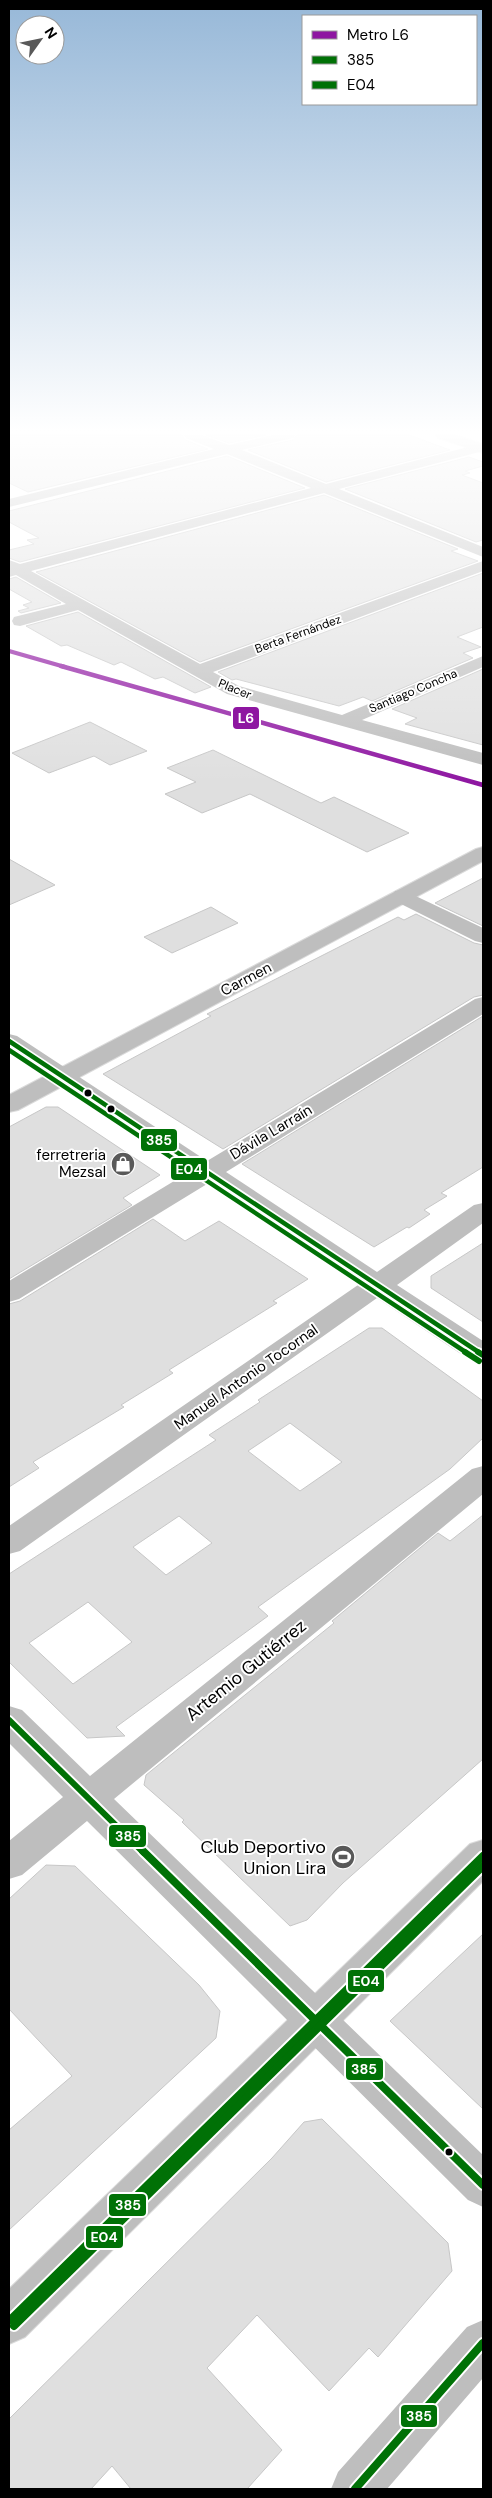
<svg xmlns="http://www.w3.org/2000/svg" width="492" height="2498" viewBox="0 0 492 2498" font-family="'DM Sans',sans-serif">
<rect width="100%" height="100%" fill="#fff"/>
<path fill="#dfdfdf" stroke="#c7c7c7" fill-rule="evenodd" d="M9 435H182L185 440 208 449 28 492 9 483Z
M206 435H266L229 443Z
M297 435H409L450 450 326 482 248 450 293 440Z
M227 456 305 488 20 562 9 558V550L34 544 27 540 39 538 9 522V511Z
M469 457 483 462V466L465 471 470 473 462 475 483 483V540L476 542 345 489Z
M324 495 458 549 451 551 478 561 200 662 36 572Z
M483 573V627L457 637 481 647 463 653 473 658 372 701 363 697 339 706 236 679 232 680 218 672Z
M16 577 61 603 21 613 18 611 29 608 23 605 32 602 9 589V579Z
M78 612 211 687 195 693 163 677 155 679 121 662 114 665 67 645 61 646 26 626Z
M483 669V745L405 724 417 718 392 709Z
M90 722 147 751 110 765 94 756 49 773 12 753Z
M213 750 321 803 334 797 409 833 367 852 250 794 202 813 165 794 196 782 167 768Z
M9 859 55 885 9 905Z
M483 878V926L435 903Z
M211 907 238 923 172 953 144 937Z
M416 914 474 943 483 945V995L474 997 223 1149 103 1074 211 1016 207 1014 398 917 404 920Z
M483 1016V1167L441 1193 447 1196 424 1210 430 1214 409 1228 407 1227 374 1247 242 1164Z
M46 1107H58L160 1175 123 1198 132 1205 9 1279V1127Z
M153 1219 185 1241 219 1221 308 1279 273 1301 277 1303 169 1370 173 1373 121 1405 124 1407 33 1462 39 1468 9 1487V1304L20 1301Z
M483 1243V1322L431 1288V1276Z
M369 1328H382L483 1401V1438L450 1469 258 1607 268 1616 116 1727 125 1736 87 1738 9 1662V1574L216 1440 209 1435 260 1402 258 1400ZM290 1423 342 1462 300 1491 248 1451ZM179 1516 212 1543 166 1575 133 1547ZM88 1602 132 1642 73 1684 29 1643Z
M483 1515V1759L343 1883 307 1920 290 1926 182 1822 184 1820 144 1785 146 1775 334 1623 332 1621 438 1533 450 1541Z
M46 1865 75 1866 199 1985 220 2011 216 2038 9 2230V2130L72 2076 9 2009V1899Z
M483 1934V2109L390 2021Z
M322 2119 448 2243 452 2271 378 2357 369 2348 329 2391 257 2315 207 2368 282 2450 247 2489H131L112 2466 91 2489H9V2419L272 2158 304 2122Z"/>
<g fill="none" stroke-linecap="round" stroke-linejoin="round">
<g stroke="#dbdbdb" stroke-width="2">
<path id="major" d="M436 435H455L483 444V453L438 438Z
M483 847V861L18 1110 9 1112V1095L476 849Z
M483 1840V1881L25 2337 9 2344V2289L470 1844Z"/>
</g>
<path fill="#bebebe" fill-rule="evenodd" d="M184 435H202L229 445 273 435H295L293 438 242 450 326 484 483 443V451L339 489 483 547V557L324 493 31 571 200 664 483 561V571L213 672 239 686 342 715 483 656V667L362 720 483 753V765L227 694 78 610 20 626 14 625 12 621 14 617 66 604 16 575 9 577V560L20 564 311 488 227 454 9 507V499L214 449 186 438Z
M403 890 483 928V943L475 941 395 901 392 896 395 891Z
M483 997V1014L226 1172 377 1272 474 1205 483 1203V1223L397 1285 483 1341V1365L473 1362 377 1298 20 1551 9 1554V1526L358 1285 207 1184 19 1299 9 1302V1281L189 1172 9 1052V1034L17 1036 207 1161 475 999Z
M483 1466V1494L114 1799 483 2155V2207L468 2200 87 1821 22 1875 9 1879V1841L63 1797 9 1743V1706L22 1710 90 1776 472 1469Z
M483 2320V2378L387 2489H331L338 2472 467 2327Z"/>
<use href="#major" fill="#bebebe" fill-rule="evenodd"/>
<g stroke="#fff" stroke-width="8">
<path id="bus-1-far2" d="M9 1041 480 1353"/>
</g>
<g stroke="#fff" stroke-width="10">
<path id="bus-1-far1" d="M478 1352 483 1355
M9 1720 144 1853"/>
</g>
<g stroke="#fff" stroke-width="12">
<path id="bus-1" d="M143 1851 483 2185
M9 2321 483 1856
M355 2489 483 2343"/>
</g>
<g stroke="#fff" stroke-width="8">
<path id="bus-2-far2" d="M9 1050 467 1353"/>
</g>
<g stroke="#fff" stroke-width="10">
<path id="bus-2-far1" d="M465 1352 479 1361"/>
</g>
<g stroke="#fff" stroke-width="12">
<path id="bus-2" d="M14 2326 483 1866"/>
</g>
<use href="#bus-1-far2" stroke="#007106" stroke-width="4.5"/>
<use href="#bus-1-far1" stroke="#007106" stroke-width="6"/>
<use href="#bus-1" stroke="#007106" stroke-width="8"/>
<use href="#bus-2-far2" stroke="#007106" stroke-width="4.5"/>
<use href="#bus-2-far1" stroke="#007106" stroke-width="6"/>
<use href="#bus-2" stroke="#007106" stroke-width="8"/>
<g stroke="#fff" stroke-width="5.5">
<path id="metro-1-far1" d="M9 651 65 667"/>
</g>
<g stroke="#fff" stroke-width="7">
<path id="metro-1" d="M61 666 483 785"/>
</g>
<use href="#metro-1-far1" stroke="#8e16a1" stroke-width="4"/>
<use href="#metro-1" stroke="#8e16a1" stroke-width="4.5"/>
</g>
<linearGradient id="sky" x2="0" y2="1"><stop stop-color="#97b8d8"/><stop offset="0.55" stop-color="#fff"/><stop offset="1" stop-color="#fff" stop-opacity="0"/></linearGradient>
<rect width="492" height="784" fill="url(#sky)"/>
<defs>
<g id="shop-disc" transform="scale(1.25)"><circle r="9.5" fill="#595959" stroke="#fff"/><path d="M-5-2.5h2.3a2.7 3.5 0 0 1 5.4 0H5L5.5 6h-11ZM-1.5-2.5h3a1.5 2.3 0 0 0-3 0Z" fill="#fff"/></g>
<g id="stadium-disc" transform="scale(1.25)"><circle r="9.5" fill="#595959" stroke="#fff"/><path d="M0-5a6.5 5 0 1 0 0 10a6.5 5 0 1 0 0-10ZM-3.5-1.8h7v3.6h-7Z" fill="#fff"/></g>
</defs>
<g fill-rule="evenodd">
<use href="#shop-disc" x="123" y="1164"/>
<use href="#stadium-disc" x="343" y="1857"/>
</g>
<g fill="#000" stroke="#fff" stroke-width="2">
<circle cx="88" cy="1093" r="4.5"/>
<circle cx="111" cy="1109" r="4.5"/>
<circle cx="449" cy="2152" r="4.5"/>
</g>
<g text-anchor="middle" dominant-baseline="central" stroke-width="4" stroke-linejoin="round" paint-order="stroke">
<g font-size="12" fill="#000" stroke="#fff">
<text transform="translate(298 634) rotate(-20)">Berta Fernández</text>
<text transform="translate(235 689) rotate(22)">Placer</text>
<text transform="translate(413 691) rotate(-23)">Santiago Concha</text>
</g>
<g font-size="15" fill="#000" stroke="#fff">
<text transform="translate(246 979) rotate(-28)">Carmen</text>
<text transform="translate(271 1132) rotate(-31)">Dávila Larraín</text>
<text transform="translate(246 1377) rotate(-35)">Manuel Antonio Tocornal</text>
</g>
<g font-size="15" fill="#000" stroke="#fff" text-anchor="end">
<text x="106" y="1155">ferretreria<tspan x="106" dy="17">Mezsal</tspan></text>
</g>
<g font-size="18" fill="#000" stroke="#fff">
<text transform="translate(246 1670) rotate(-39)">Artemio Gutiérrez</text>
</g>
<g font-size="18" fill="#000" stroke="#fff" text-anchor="end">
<text x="326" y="1847">Club Deportivo<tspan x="326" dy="21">Union Lira</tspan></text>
</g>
</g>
<g stroke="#fff" stroke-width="2">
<rect x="232" y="706" width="28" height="24" rx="5" fill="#8e16a1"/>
<rect x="140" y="1128" width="38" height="24" rx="5" fill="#007106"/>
<rect x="170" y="1157" width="38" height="24" rx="5" fill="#007106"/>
<rect x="108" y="1824" width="39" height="24" rx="5" fill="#007106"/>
<rect x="347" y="1969" width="38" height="24" rx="5" fill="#007106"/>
<rect x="345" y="2057" width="39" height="24" rx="5" fill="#007106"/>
<rect x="108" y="2193" width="39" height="24" rx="5" fill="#007106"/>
<rect x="85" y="2225" width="39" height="24" rx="5" fill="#007106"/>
<rect x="400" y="2404" width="38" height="24" rx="5" fill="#007106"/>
</g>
<g font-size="14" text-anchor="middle" font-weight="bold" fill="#fff">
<text x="246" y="723">L6</text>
<text x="159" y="1145">385</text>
<text x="189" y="1174">E04</text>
<text x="128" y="1841">385</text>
<text x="366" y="1986">E04</text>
<text x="364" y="2074">385</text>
<text x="128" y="2210">385</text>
<text x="104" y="2242">E04</text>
<text x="419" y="2421">385</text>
</g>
<rect width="492" height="2498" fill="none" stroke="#000000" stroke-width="20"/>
<rect x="302" y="15" width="175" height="90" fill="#ffffff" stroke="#999999"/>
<rect x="312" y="31" width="25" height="8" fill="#8e16a1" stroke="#999999"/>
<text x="347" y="40" font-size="15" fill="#000000">Metro L6</text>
<rect x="312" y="56" width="25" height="8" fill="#007106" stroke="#999999"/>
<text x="347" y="65" font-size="15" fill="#000000">385</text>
<rect x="312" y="81" width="25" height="8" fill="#007106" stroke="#999999"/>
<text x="347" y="90" font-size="15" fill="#000000">E04</text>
<g transform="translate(40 40) rotate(57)"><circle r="24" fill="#ffffff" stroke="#999999"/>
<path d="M0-4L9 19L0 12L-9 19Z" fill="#595959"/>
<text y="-8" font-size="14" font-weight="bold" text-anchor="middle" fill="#000000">N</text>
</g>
</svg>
